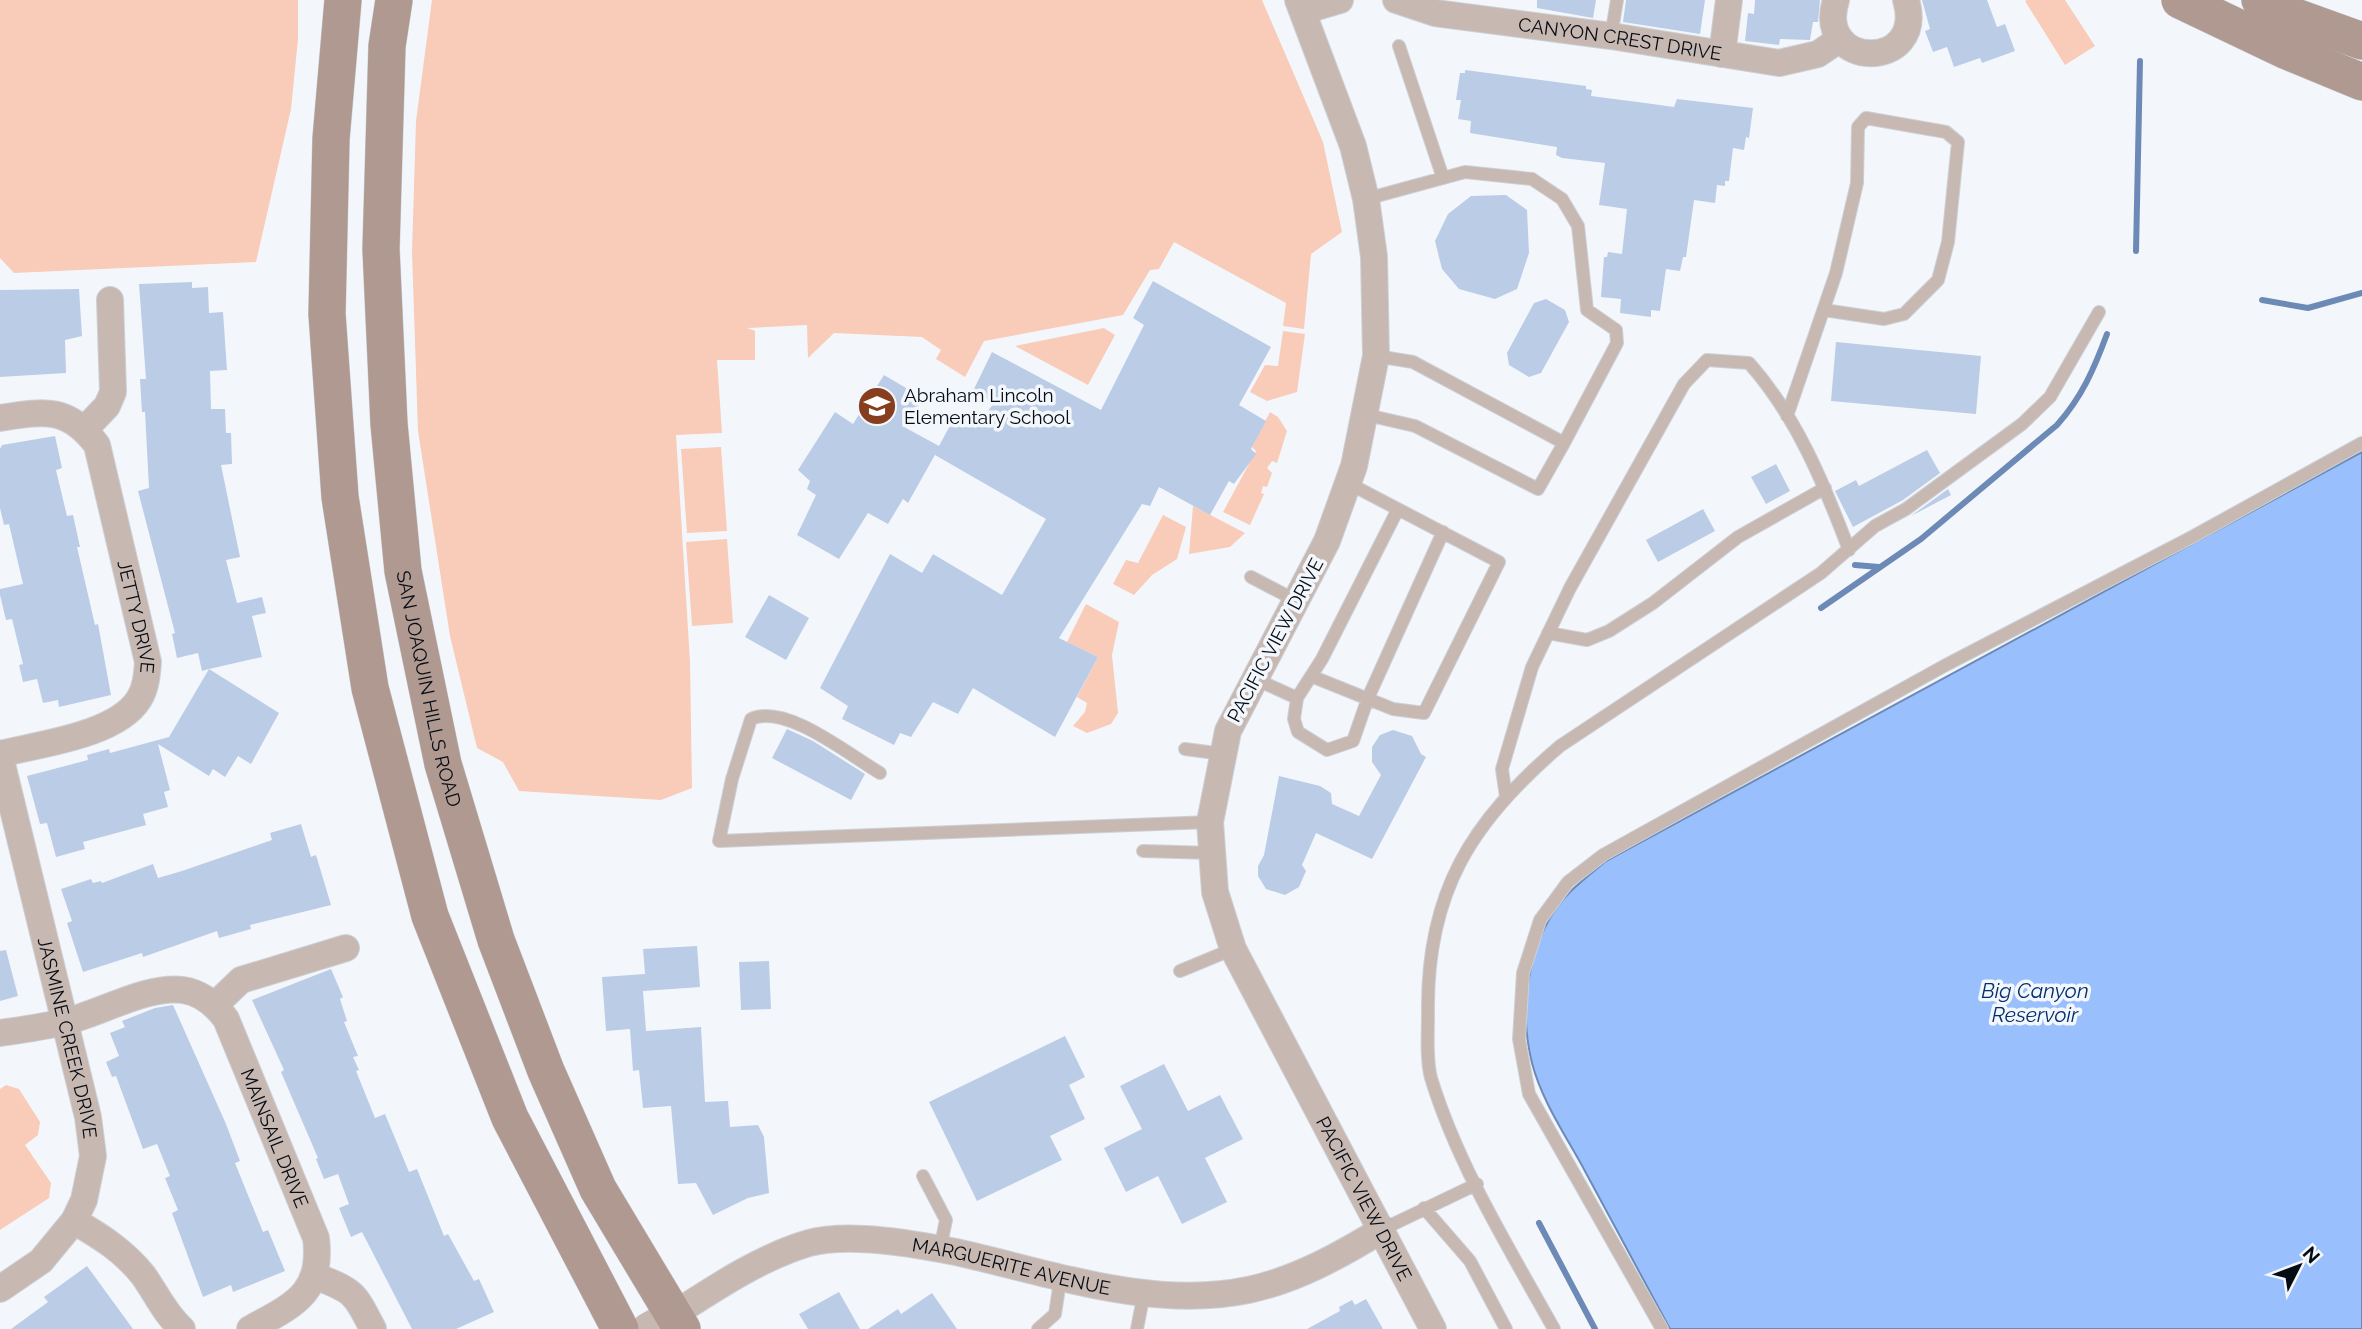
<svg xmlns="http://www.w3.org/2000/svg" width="2362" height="1329" viewBox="0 0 2362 1329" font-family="Raleway,sans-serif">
<rect width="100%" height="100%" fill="#f3f7fc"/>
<path fill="#f9cbb9" d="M0 0H298V39L291 109 256 262 14 273 0 258Z
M432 0H1262L1323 142 1342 232 1311 254 1304 329 1283 326 1286 303 1174 242 1159 269 1150 270 1123 315 984 341 965 377 936 359 941 350 922 337 834 333 808 358 807 325 747 328 755 331V360H717L722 433 676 435 690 662 692 788 661 800 519 791 503 762 477 748 450 636 418 431 412 252 416 121Z
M2027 0H2065L2095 46 2065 65 2025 1Z
M1104 328 1115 335 1088 385 1015 346Z
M1283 331 1305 334 1297 392 1267 401 1250 392 1265 365 1278 366Z
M1270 412 1278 417 1287 431 1277 463 1272 461 1267 468 1272 473 1267 487 1263 486 1261 493 1264 494 1250 525 1223 512 1256 451 1252 447Z
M721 447 727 531 687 533 681 449Z
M1193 506 1245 533 1230 547 1189 554Z
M1163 515 1186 527 1177 559 1152 575 1134 595 1113 584 1126 560 1138 563Z
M727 539 733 623 692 626 686 542Z
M1086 604 1119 622 1112 655 1118 713 1111 724 1087 733 1073 726 1085 712 1087 703 1077 697 1098 657 1067 642Z
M6 1085 19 1089 40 1122 38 1135 25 1145 51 1183 49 1198 0 1230V1089Z"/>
<path fill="#99c0fd" stroke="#6d8ab7" stroke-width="2" d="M2362 452V1329H1670C1642 1277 1614 1225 1586 1173 1568 1139 1542 1102 1532 1063 1518 1008 1528 934 1570 892 1581 881 1594 871 1606 861Z"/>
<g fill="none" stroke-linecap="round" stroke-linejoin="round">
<path stroke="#6d8ab7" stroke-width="6" d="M2136 251 2140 61
M2262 300 2308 308 2362 293
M1855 565 1879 567
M1821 608 1921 539 2057 425C2082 397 2094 369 2107 334
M1539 1223 1595 1329"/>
</g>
<path fill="#bbcce7" d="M1537 0H1596L1593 18 1537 8Z
M1626 0H1705L1700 34 1623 22Z
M1755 0H1820L1818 22H1813L1810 40 1780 39 1779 45 1745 41 1748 13 1754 14Z
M1922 0H1987L1997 27 2005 24 2015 51 1982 63 1980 58 1954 67 1947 47 1933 52 1925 31 1930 29Z
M1465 70 1586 86V89L1592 90 1591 96 1645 103 1674 107 1677 99 1753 108 1749 138 1746 137 1744 150 1733 148 1729 181H1725V186L1717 185 1715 203 1694 200 1686 257H1683L1680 271 1666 269 1660 311 1651 310V317L1620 313 1621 299 1601 297 1604 257H1607L1608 252 1622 254 1627 209 1599 205 1605 163 1562 158 1556 155 1557 147 1470 133 1471 121 1458 119 1461 100H1456L1460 73H1465Z
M1506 195 1527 210 1529 253 1517 289 1495 299 1459 289 1442 269 1435 241 1448 214 1471 196Z
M1153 281 1271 347 1239 405 1266 421 1251 449 1256 454 1234 484 1229 481 1210 515 1159 487 1150 506 1142 504 1059 638 1098 657 1055 737 973 688 958 714 933 702 911 737 900 733 894 745 842 719 848 706 820 688 890 554 922 573 933 554 1002 595 1046 519 935 455 936 453 908 503 903 499 888 524 868 513 839 559 797 535 816 495 807 489 810 481 798 470 835 412 853 424 884 375 923 398 906 428 939 446 954 418 975 428 994 403 973 391 992 352 1101 410 1144 325 1133 318Z
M192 282V288L208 287 209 313 223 312 227 370 210 371 211 409H225L226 433H231L232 464 221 465 240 557 226 560 237 603 262 597 266 613 252 616 262 657 209 669 279 713 251 764 238 756 225 777 213 769 209 776 158 744 170 790 164 792 168 807 143 814 146 825 83 842 85 849 56 857 47 823 40 824 27 776 88 760 87 755 109 749 110 753 169 737 209 669 202 671 198 653 177 658 172 634 175 633 138 491 149 488 145 412H142L140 379H146L139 284Z
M79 289 82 336 65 340 66 373 0 377V290Z
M1546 299 1565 310 1569 322 1541 373 1529 377 1509 365 1507 353 1534 303Z
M1836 342 1981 356 1976 414 1831 401Z
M55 436 62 468 56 470 67 516 73 515 80 547H77L95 625 98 624 111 695 59 707 58 700 43 703 37 679 23 682 19 665 23 664 12 619 6 620 0 595V589L23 584 9 524 4 525 0 508V449L2 445Z
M1927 450 1940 473 1903 500 1853 527 1835 491 1856 480 1859 486Z
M1776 464 1790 491 1766 504 1751 477Z
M1948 489 1951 495 1911 516Z
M1703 509 1715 531 1658 562 1646 540Z
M769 595 809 618 786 660 745 637Z
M787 729 813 741 865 774 851 800 772 758Z
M1393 730 1412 736 1421 754 1426 757 1372 859 1316 833 1302 865 1306 871 1299 887 1285 895 1266 889 1258 876V866L1264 855 1279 776 1320 786 1331 793 1332 804 1359 816 1381 775 1372 762V747L1380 735Z
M301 824 311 857 316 855 331 905 250 925 251 929 219 938 217 931 143 957 142 953 83 972 67 923 72 921 61 889 91 879 93 883 101 881 102 883 153 864 158 878 182 871 272 840 270 833Z
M697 946 700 987 643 991 646 1031 701 1027 705 1102 728 1101 730 1127 758 1125 764 1137 769 1193 748 1198 713 1215 696 1183 678 1184 671 1106 643 1108 639 1070 633 1071 630 1029 606 1031 602 977 645 974 643 949Z
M6 950 18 996 0 1001V951Z
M769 961 771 1009 741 1010 739 962Z
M331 969 343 997 340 999 347 1021 344 1022 358 1056 353 1057 359 1070 356 1071 375 1118 385 1114 409 1172 417 1169 444 1236 448 1234 474 1281 479 1279 494 1312 456 1329H412L362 1232 351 1237 339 1208 349 1204 338 1174 324 1179 316 1159 318 1158 281 1072 284 1070 252 1000Z
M173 1005 226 1124 240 1161 235 1163 263 1232 268 1230 285 1271 233 1292 231 1285 203 1297 172 1213 178 1210 165 1178 170 1176 157 1144 143 1149 116 1076 112 1077 106 1062 119 1056 110 1033 125 1027 122 1021 155 1008Z
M1065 1036 1085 1077 1069 1085 1085 1119 1050 1136 1062 1160 977 1201 929 1102Z
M1164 1064 1188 1111 1220 1095 1243 1139 1205 1158 1227 1202 1182 1224 1158 1176 1126 1192 1104 1148 1142 1129 1120 1086Z
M87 1266 133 1329H11L48 1302 44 1297Z
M839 1292 860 1329H808L799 1314Z
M932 1293 957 1329H868L898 1309 901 1314Z
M1366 1299 1383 1329H1307L1340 1311 1339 1307 1352 1300 1355 1305Z"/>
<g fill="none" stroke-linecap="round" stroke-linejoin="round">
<g stroke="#cdd1d7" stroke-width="14">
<path id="service" d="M1611 36 1617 0
M1399 46 1443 178
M1366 199 1465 172 1532 179 1562 199 1578 226 1587 310 1616 330 1617 343 1564 443
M1367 415 1415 426 1538 489 1564 443 1413 362 1376 356
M1787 416 1836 273 1857 183 1858 127 1866 118 1946 132 1958 142 1948 242 1938 280 1904 314 1884 319 1824 310
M1251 577 1295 600
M1548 633 1587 640 1609 631 1653 603 1738 537 1825 488
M1311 676 1393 709 1424 713 1499 562 1348 483
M1255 679 1297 698 1322 659 1398 509
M1297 698 1294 719 1298 732 1327 750 1353 741 1368 698 1443 532
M1185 749 1223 754
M880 773C849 755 786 703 751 719L732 779 719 841 1210 822
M1506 797 1502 769 1532 667 1570 588 1684 384 1707 360 1749 363C1797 417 1824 484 1849 550
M1143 851 1212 853
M1180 971 1233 949
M923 1176 946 1220 940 1249
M1424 1208 1470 1261 1506 1329
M1383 1229 1477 1184
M1038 1329 1055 1314 1061 1275
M1137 1329 1144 1293
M1554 1329C1509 1248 1458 1166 1431 1078 1426 1059 1428 1034 1428 1014 1426 893 1471 822 1560 746L1821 573 1875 526 1906 509 2022 424 2050 397 2099 312
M1662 1329 1529 1094 1519 1039 1523 973 1540 920 1568 882 1603 855 1944 666 2192 537 2362 443"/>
</g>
<g stroke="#cdd1d7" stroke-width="28">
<g id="minor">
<path id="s1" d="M1298 0 1353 146 1366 199 1374 257 1376 356 1354 466 1327 541 1228 731 1210 822 1215 892 1233 949 1433 1329"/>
<path id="s2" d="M1396 0 1435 13 1611 36 1779 63 1818 54 1840 39"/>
<path d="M1836 0C1814 70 1927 72 1906 0"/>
<path d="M1303 11 1340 0"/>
<path d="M1722 54 1729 0"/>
<path id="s3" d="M0 418C44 411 68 406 97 445L148 662C147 675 146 688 139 699 117 735 40 744 0 754"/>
<path d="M85 429 107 406 113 392 110 300"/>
<path id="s4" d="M0 756 88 1117 93 1156 84 1200 74 1221 41 1261 0 1289"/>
<path d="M215 1005 241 980 346 948"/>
<path id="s5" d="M0 1033C21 1030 43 1027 64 1022 99 1014 147 985 183 990 202 993 215 1004 226 1019L316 1238C323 1294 293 1305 250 1329"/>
<path d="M74 1221C100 1236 124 1251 143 1275 156 1293 165 1314 182 1329"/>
<path d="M315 1276C354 1291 354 1292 373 1329"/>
<path id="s6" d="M673 1315C715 1288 761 1257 809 1243 849 1232 916 1244 956 1252 1050 1273 1152 1310 1248 1290 1296 1280 1341 1255 1383 1229"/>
</g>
</g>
<g stroke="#cdd1d7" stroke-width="33">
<path id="tertiary" d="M648 1329 673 1315"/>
</g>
<g stroke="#cdd1d7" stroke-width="38">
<g id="secondary">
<path d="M343 0 331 139 327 314 340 497 370 688 430 916 510 1118 620 1329"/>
<path id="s7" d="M394 0 387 46 381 249 389 424 403 571 443 764 496 940 546 1071 598 1189 682 1329"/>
<path d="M2180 0 2287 51 2362 82"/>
<path d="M2260 0 2290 15 2362 41"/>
</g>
</g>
<use href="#service" stroke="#c7b8b2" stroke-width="12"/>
<use href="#minor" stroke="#c7b8b2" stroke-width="26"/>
<use href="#tertiary" stroke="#c7b8b2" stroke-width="32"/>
<use href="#secondary" stroke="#af9991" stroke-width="37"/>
</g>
<defs>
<g id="school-disc" transform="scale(2.0125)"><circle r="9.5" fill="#863e1f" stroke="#f3f7fc"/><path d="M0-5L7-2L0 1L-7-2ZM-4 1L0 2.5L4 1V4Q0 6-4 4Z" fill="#fff"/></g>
</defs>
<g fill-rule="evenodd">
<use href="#school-disc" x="877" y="406"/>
</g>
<g text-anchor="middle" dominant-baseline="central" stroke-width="7" stroke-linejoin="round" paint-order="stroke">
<g font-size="19" fill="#060c14" stroke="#f3f7fc">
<text stroke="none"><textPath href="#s2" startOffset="228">CANYON CREST DRIVE</textPath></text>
<text stroke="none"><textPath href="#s3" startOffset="285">JETTY DRIVE</textPath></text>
<text transform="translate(1275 640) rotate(-62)">PACIFIC VIEW DRIVE</text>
<text stroke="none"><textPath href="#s7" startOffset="693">SAN JOAQUIN HILLS ROAD</textPath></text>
<text stroke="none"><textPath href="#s4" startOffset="290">JASMINE CREEK DRIVE</textPath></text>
<text stroke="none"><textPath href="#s5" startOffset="371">MAINSAIL DRIVE</textPath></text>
<text stroke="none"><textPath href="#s1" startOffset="1279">PACIFIC VIEW DRIVE</textPath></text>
<text stroke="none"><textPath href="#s6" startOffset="360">MARGUERITE AVENUE</textPath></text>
</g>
<g font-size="19" fill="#060c14" stroke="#f3f7fc" text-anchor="start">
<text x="904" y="395">Abraham Lincoln<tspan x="904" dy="22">Elementary School</tspan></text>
</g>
<g font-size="21" font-style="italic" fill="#012e6e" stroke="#f3f7fc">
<text x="2035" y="990">Big Canyon<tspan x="2035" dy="24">Reservoir</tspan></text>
</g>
</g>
<g transform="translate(2299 1266) rotate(48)" stroke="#f3f7fc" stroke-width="5" paint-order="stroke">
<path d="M0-5L12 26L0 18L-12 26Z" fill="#060c14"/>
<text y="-10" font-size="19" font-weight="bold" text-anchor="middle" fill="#060c14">N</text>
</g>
</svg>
